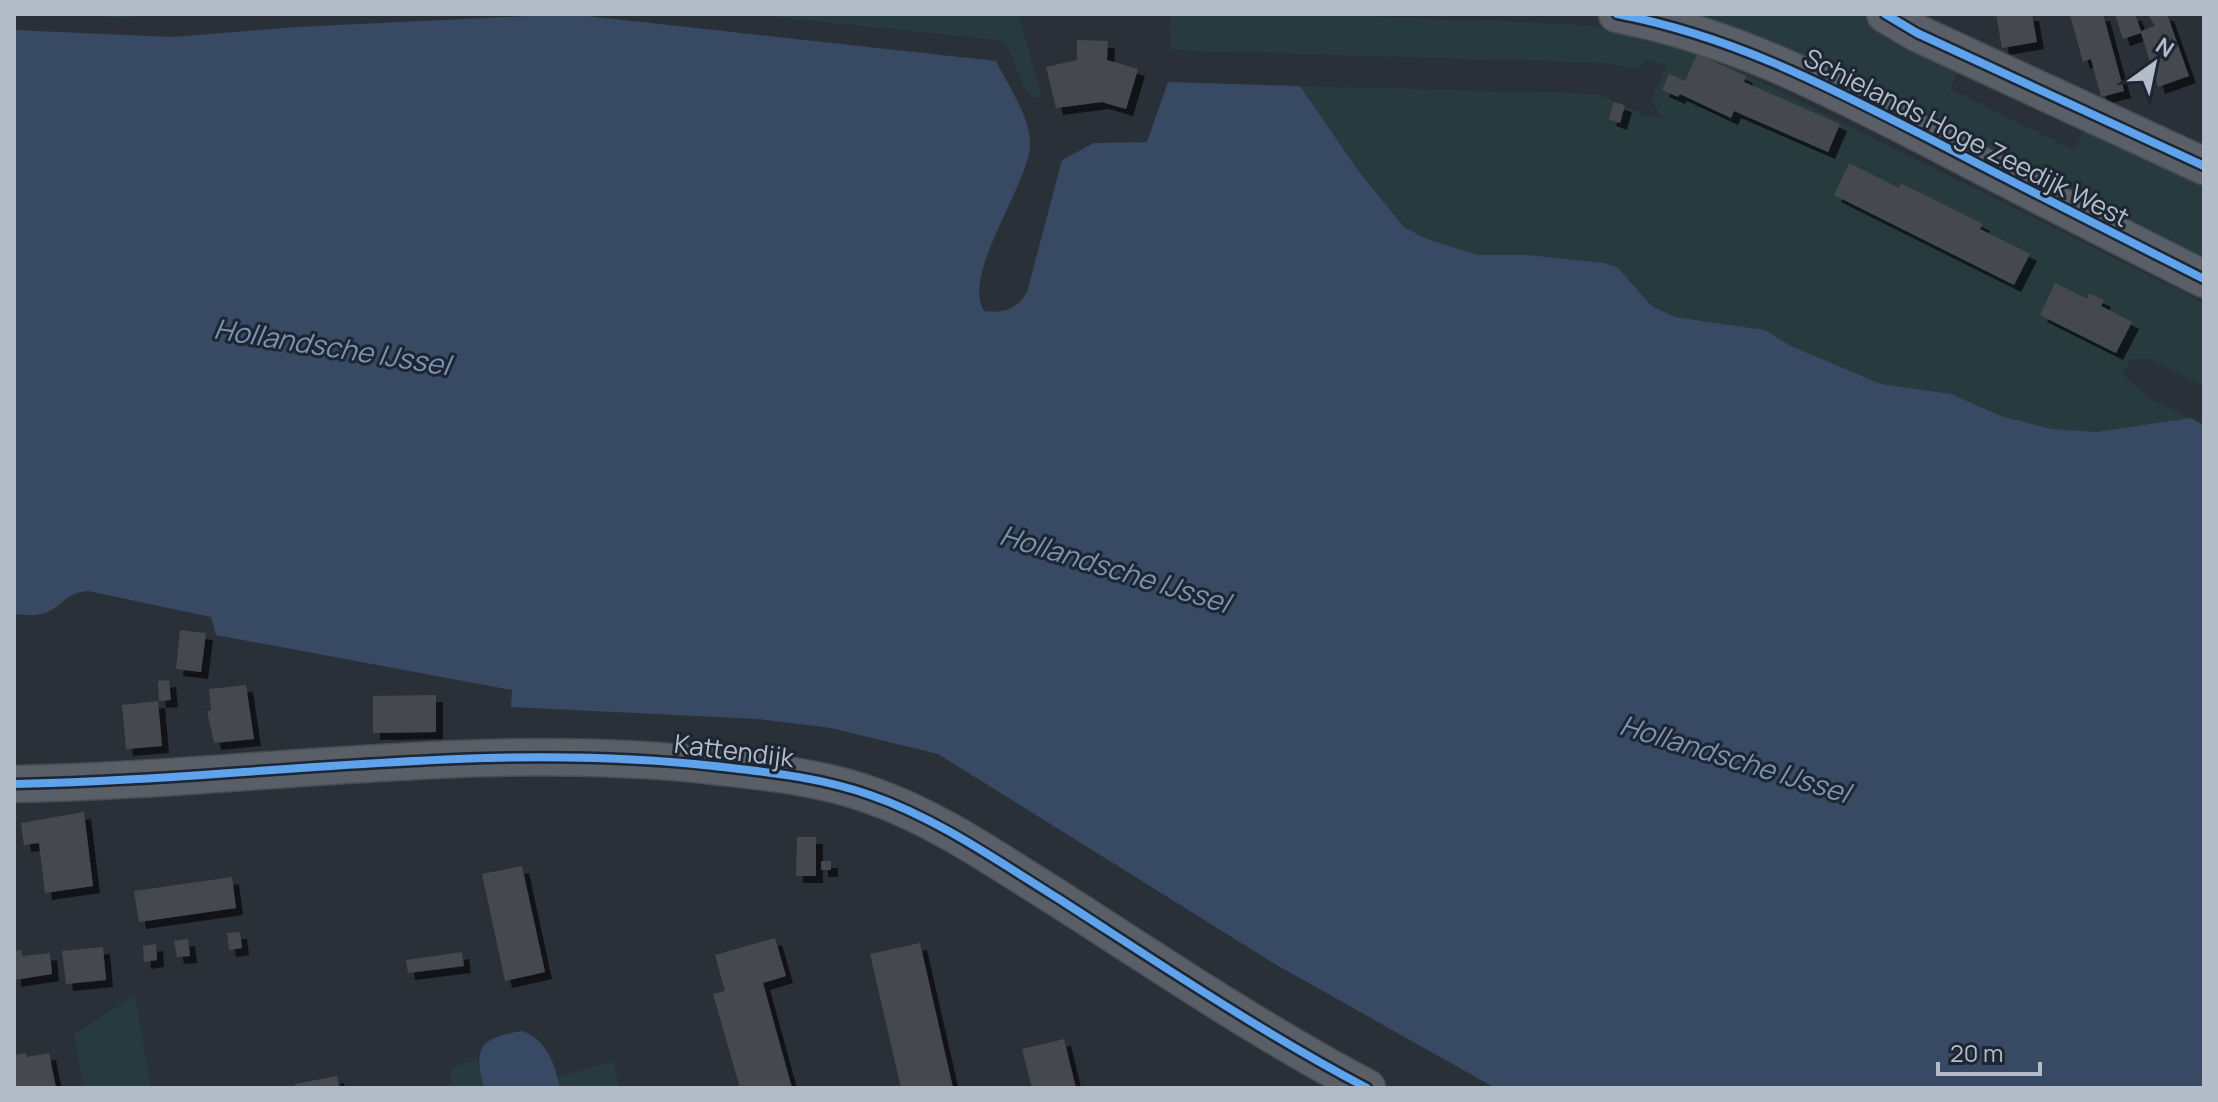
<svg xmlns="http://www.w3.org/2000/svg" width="2218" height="1102" viewBox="0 0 2218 1102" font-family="Manrope,sans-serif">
<defs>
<filter id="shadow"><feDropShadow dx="7" dy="7" stdDeviation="0" flood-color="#0009"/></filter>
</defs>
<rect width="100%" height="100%" fill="#2a3038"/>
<path fill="#273a3e" d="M59 14H193L118 18Z
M745 14H1019L1041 97H1032C1015 81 1018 54 999 40Z
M1170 14C1272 14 1373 16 1474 20 1546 23 1616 23 1685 44L2204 303V386L2150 359H2131L2123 375 2151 399 2190 418 2096 432 2052 429 2001 416 1950 394 1881 384 1791 346 1765 330 1675 317 1653 306 1618 268 1605 263 1528 255H1478L1427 239 1405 227 1357 169 1300 86 1598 94 1645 116 1662 118 1651 99 1667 66 1647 60 1639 69 1604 63 1171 50Z
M1683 14H1860L1958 70 1950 89 2074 150 2086 127 2204 180V269Z
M135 995 151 1088H84L74 1034Z
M477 1059 484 1088H444L451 1082V1068Z
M613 1061 620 1088H560L558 1077Z"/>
<path fill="#384963" d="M569 14 996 61C1008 86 1032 119 1030 147 1028 184 961 276 984 311 1004 314 1017 309 1027 292L1062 160 1094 143 1147 142 1168 82 1300 86 1357 169 1404 227 1427 239 1478 255H1528L1605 263 1618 268 1652 306 1675 317 1765 330 1791 346 1881 384 1951 394 2001 416 2052 429 2096 432 2190 418 2204 425V1088H1495L1275 964 938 754 831 728 758 719 511 707 512 690 216 635 211 617 88 591C54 594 64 621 14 614V30L172 37 297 27Z
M522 1031C547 1040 555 1064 560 1088H484C473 1046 480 1038 522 1031Z"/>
<path fill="#444950" filter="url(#shadow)" d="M1996 14H2032L2037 42 2002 48Z
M2103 14 2124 91 2101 97 2091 59 2083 62 2070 15Z
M2115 14H2135L2141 31 2155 26 2148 14H2167L2189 76 2158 87 2141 33 2123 39Z
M1077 40 1108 41 1107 60 1138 69 1126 109 1102 102 1056 108 1046 67 1077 60Z
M1697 54 1746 76 1744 82 1840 124 1828 152 1734 111 1731 118 1680 94 1678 97 1662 90 1669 74 1685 81Z
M1614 102 1625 105 1620 123 1609 119Z
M1849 163 1899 188 1901 184 1919 192 1983 224 1980 229 2030 254 2014 285 1834 195Z
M2055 283 2087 299 2089 293 2104 300 2101 306 2132 322 2116 353 2040 315Z
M180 630 206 633 201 672 176 669Z
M169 680 171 700 159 701 158 681Z
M246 685 254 739 214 743 207 711H211L209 689Z
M436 695V732L373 733V696Z
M158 701 162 746 126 749 122 705Z
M84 812 93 886 45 893 39 843 24 845 21 823Z
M797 837H816V876H796Z
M821 861H831V870H821Z
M522 866 545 972 505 981 482 874Z
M232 877 236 908 139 922 134 891Z
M240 932 242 948 229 950 227 933Z
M775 938 786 976 763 983 792 1088H740L713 994 725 991 715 955Z
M188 939 190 956 177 957 174 941Z
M920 943 953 1088H901L870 954Z
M156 944 157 960 144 962 143 946Z
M103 947 106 980 66 984 62 951Z
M22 950V956L50 953 52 974 14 980V951Z
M462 952 464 966 408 973 406 960Z
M1064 1039 1076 1088H1032L1022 1049Z
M26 1053 27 1057 49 1053 56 1088H14V1055Z
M337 1076 340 1088H296L295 1084Z"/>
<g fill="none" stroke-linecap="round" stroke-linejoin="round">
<g stroke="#484c53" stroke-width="39">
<path id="minor" d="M1617 14C1734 36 1833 89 1938 143 2026 189 2115 234 2204 279
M1885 14 1917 33 2204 166
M14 784C247 780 481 740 714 766 766 772 820 777 870 795 937 818 999 862 1059 899 1160 964 1261 1032 1367 1088"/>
</g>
<use href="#minor" stroke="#5a5e66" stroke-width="36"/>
<g stroke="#1d2633" stroke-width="13">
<path id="cycleway" d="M1617 14C1734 36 1833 89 1938 143 2026 189 2115 234 2204 279
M1885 14 1917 33 2204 166
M14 784C247 780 481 740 714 766 766 772 820 777 870 795 937 818 999 862 1059 899 1160 964 1261 1032 1367 1088"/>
</g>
<use href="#cycleway" stroke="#60a3ed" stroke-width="8"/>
</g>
<g text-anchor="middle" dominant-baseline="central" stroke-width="6" stroke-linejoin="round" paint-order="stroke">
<g font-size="26" fill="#b4bcc9" stroke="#1d2633">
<text transform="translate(1967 137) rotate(27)">Schielands Hoge Zeedijk West</text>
<text transform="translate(734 750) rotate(7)">Kattendijk</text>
</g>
<g font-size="28" font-style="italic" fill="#7c92b1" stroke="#1d2633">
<text transform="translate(332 346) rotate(9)">Hollandsche IJssel</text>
<text transform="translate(1115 568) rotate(17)">Hollandsche IJssel</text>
<text transform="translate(1735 758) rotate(17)">Hollandsche IJssel</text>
</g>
</g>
<rect width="2218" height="1102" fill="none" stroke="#b4bcc9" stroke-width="32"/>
<g transform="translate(2154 64) rotate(33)" stroke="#1d2633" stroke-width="6" paint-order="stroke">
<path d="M0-6L14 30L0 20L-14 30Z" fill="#b4bcc9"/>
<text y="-12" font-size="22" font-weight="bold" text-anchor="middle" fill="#b4bcc9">N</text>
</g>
<path d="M1938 1062v12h102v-12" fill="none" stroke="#b4bcc9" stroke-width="4"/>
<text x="1950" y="1062" font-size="24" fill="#b4bcc9" stroke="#1d2633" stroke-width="6" paint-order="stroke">20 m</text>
</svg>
